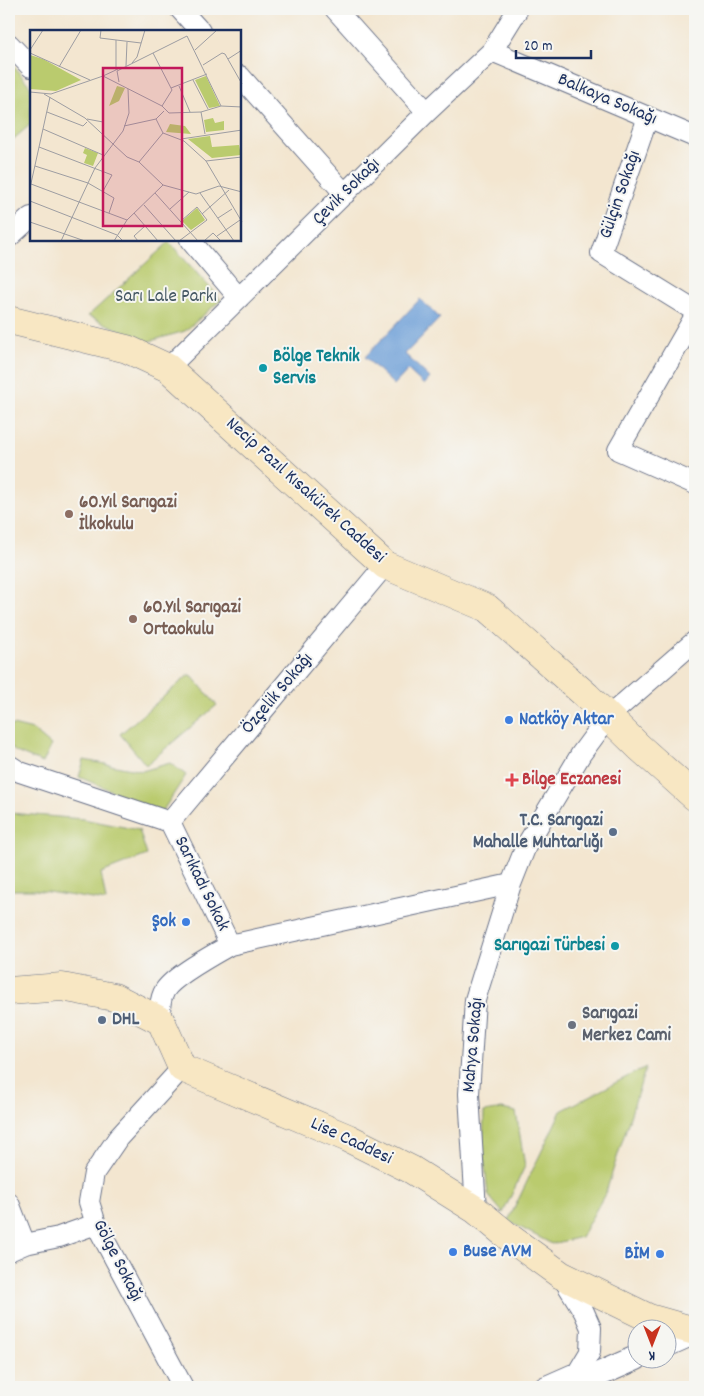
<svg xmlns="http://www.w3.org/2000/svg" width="704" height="1396" viewBox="0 0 704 1396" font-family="Dekko,sans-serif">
<rect width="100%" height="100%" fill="#f6f6f2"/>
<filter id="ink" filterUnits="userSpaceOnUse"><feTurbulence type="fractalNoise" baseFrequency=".02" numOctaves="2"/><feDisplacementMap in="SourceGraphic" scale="10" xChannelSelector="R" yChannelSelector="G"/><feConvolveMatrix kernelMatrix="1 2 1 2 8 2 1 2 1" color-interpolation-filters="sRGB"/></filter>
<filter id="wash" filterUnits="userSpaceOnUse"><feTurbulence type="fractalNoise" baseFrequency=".0096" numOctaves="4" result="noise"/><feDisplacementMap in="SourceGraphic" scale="20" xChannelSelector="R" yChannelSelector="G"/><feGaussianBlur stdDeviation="1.12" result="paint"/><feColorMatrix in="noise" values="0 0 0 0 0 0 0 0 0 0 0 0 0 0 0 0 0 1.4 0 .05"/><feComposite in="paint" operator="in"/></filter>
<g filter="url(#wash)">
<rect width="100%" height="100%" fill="#f3e6d0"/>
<path fill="#bacb6e" stroke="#6a7d66" d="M9 61 31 87V124L9 143Z
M169 242 221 300 185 331 147 342 88 316Z
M190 674 217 705 146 765 120 734Z
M13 725 33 730 51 745 43 763 16 752 9 746V728Z
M84 760 142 771 170 763 186 775 162 812 79 777Z
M9 813 83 819 139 830 147 855 101 873 106 901 35 890H9Z
M646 1067 606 1192 581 1237 552 1244 508 1221 561 1111Z
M502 1109 516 1112 525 1166 503 1213 488 1195 483 1148 484 1112Z"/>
<path fill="#6c9ed7" stroke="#44669a" d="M420 299 440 318 405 354 430 378 424 385 408 370 394 385 365 357Z"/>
</g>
<g filter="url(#ink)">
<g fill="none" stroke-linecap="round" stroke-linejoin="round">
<g stroke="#676f86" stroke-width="22">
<path id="minor" d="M180 9 200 31
M335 9 427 112
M9 44 31 67
M492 51 695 137
M240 76 345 194
M648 117 601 253 695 311
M9 237 31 217
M190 240 239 298
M695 316 618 450 695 484
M168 368 427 112 492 51 518 9
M9 765 20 772 170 822 230 945C214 954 174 976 165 990 159 1000 160 1011 161 1021
M170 822 385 565
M230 945 511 884
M182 1068 118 1138 94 1173 89 1202 96 1224 183 1387
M9 1203 25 1244
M476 1210 469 1094 475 1000 511 884 526 846 581 754 609 716 695 641
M9 1251 25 1244 59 1237 96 1224
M544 1387 578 1372 590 1352 591 1328 584 1312 561 1275"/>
</g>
<g stroke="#676f86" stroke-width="26">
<path id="tertiary" d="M666 1345 695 1332
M570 1387 636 1358"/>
</g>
<g stroke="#676f86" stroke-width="29">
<path id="secondary" d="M9 320 127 349 168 368 385 565 487 608 587 696 639 747 695 797
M9 991 62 987 114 997 161 1021 182 1068 348 1138 412 1170 476 1210 510 1238 561 1275 649 1318 695 1331"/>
</g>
<use href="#minor" stroke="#fff" stroke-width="20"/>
<use href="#tertiary" stroke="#fff" stroke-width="24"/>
<use href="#secondary" stroke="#f8e7c3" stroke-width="28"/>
</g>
</g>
<g fill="#0f9aa8" stroke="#f6f6f2" stroke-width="2">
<circle cx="263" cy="368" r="5"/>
<circle cx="615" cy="946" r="5"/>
</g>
<g fill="#8d6e63" stroke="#f6f6f2" stroke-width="2">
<circle cx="69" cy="514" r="5"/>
<circle cx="133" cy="619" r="5"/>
</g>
<g fill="#3f7fe0" stroke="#f6f6f2" stroke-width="2">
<circle cx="509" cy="720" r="5"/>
<circle cx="186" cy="922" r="5"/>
<circle cx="453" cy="1252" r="5"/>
<circle cx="660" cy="1254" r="5"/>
</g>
<path fill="#e0444e" stroke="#f6f6f2" stroke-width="2" d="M509.5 772.5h5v5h5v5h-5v5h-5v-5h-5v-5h5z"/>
<g fill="#5c6f8a" stroke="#f6f6f2" stroke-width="2">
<circle cx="613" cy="832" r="5"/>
<circle cx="102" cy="1020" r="5"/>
</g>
<circle fill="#6b7280" stroke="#f6f6f2" stroke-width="2" cx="572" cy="1025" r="5"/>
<g text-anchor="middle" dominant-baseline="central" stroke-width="4" stroke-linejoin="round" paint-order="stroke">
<g font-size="19" fill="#1b2f5e" stroke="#f6f6f2">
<text transform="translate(607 100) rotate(23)">Balkaya Sokağı</text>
<text transform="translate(347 192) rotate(-45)">Çevik Sokağı</text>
<text transform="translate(621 195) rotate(-71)">Gülçin Sokağı</text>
<text transform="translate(305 491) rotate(42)">Necip Fazıl Kısakürek Caddesi</text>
<text transform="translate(278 694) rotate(-50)">Özçelik Sokağı</text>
<text transform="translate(201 884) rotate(64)">Sarıkadı Sokak</text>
<text transform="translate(474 1045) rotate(-85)">Mahya Sokağı</text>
<text transform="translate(351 1142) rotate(25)">Lise Caddesi</text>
<text transform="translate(117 1261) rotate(63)">Gölge Sokağı</text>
</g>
<g font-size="19" fill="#435662" stroke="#f6f6f2">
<text x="166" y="297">Sarı Lale Parkı</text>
</g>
<g font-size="19" font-weight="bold" fill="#0d838f" stroke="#f6f6f2" text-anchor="start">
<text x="273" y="357">Bölge Teknik<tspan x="273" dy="22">Servis</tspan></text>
<text x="605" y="946" text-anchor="end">Sarıgazi Türbesi</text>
</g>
<g font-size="19" font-weight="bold" fill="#785e54" stroke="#f6f6f2" text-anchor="start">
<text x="79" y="503">60.Yıl Sarıgazi<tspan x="79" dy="22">İlkokulu</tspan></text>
<text x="143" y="608">60.Yıl Sarıgazi<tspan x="143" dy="22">Ortaokulu</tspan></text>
</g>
<g font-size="19" font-weight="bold" fill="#366cbe" stroke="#f6f6f2" text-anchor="start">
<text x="519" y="720">Natköy Aktar</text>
<text x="176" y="922" text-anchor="end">Şok</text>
<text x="463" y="1252">Buse AVM</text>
<text x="650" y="1254" text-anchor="end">BİM</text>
</g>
<g font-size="19" font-weight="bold" fill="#be3a42" stroke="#f6f6f2" text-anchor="start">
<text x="522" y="780">Bilge Eczanesi</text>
</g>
<g font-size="19" font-weight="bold" fill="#4e5e75" stroke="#f6f6f2" text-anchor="end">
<text x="603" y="821">T.C. Sarıgazi<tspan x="603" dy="22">Mahalle Muhtarlığı</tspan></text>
<text x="112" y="1020" text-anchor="start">DHL</text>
</g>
<g font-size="19" font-weight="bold" fill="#5b616d" stroke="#f6f6f2" text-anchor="start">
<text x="582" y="1014">Sarıgazi<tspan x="582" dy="22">Merkez Cami</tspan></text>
</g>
</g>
<g transform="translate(30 30)">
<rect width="211" height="211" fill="#f3e6d0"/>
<path d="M0 25 13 29 51 50 26 61 0 59ZM176 46 190 76 179 78 165 50ZM87 56 95 58 89 71 79 76ZM183 88 185 93 194 91V100L176 102 174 90ZM140 94 155 96 161 104 136 102ZM180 106 182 117 209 115 211 125 182 128 158 109ZM55 118 68 123 63 136 54 133 57 125 53 123ZM167 178 175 190 161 200 152 191Z" fill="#bacb6e"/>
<path fill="none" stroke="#9d9da2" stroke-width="1" d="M71 0 70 8 111 13M0 20 13 0M165 20 187 0M0 23 60 50M123 23 142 60 132 76M198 29 212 20M102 33 107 27 115 0M173 35 192 23 195 24 212 54M96 36 97 12M29 37 51 0M86 40V10M73 46 88 39M163 50 178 79M89 52 87 41 157 6 191 76M149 56 160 82M141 58 177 44M0 62 21 64 73 46 132 76 139 83 171 82 191 76 212 77M14 64 55 88 97 127 109 132 133 155 166 164 189 156 212 162M134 81 126 89 133 103 154 111 176 131 212 192M17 82 53 96 57 92M171 82 175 104M57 89 73 92M94 96 126 89M13 99 73 125M151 109 212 100M9 117 82 145 73 161M176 131 212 127M109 132 133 103M5 136 58 153 84 168 79 183M1 154 97 190M0 158 20 67M125 163 168 211M170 163 204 211M0 171 87 205 93 211M114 175 146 211M140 179 159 162M104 183 128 211M172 184 199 160M188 188 202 179M0 192 55 211M187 206 210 190M31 211 65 138 93 101 99 83 98 59M84 211 97 190 133 155M108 211 104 206 115 196M149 211 177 190 167 177 151 191M174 211 183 203 191 211"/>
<path fill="#c2185b" fill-opacity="0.15" stroke="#c2185b" stroke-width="2.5" d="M73 38H152V196H73Z"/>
<rect width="211" height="211" fill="none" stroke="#1b2f5e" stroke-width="2.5"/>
</g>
<rect width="704" height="1396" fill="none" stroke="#f6f6f2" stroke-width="30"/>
<g transform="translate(652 1344) rotate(180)"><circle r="24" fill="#f6f6f2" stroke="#9ea6b7"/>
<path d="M0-4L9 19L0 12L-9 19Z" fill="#c8321e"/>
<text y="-8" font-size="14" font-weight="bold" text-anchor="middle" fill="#1b2f5e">K</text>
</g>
<path d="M516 50v8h75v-8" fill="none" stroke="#1b2f5e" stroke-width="2.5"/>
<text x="524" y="50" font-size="15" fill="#1b2f5e" stroke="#f6f6f2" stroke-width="4" paint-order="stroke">20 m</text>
</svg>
